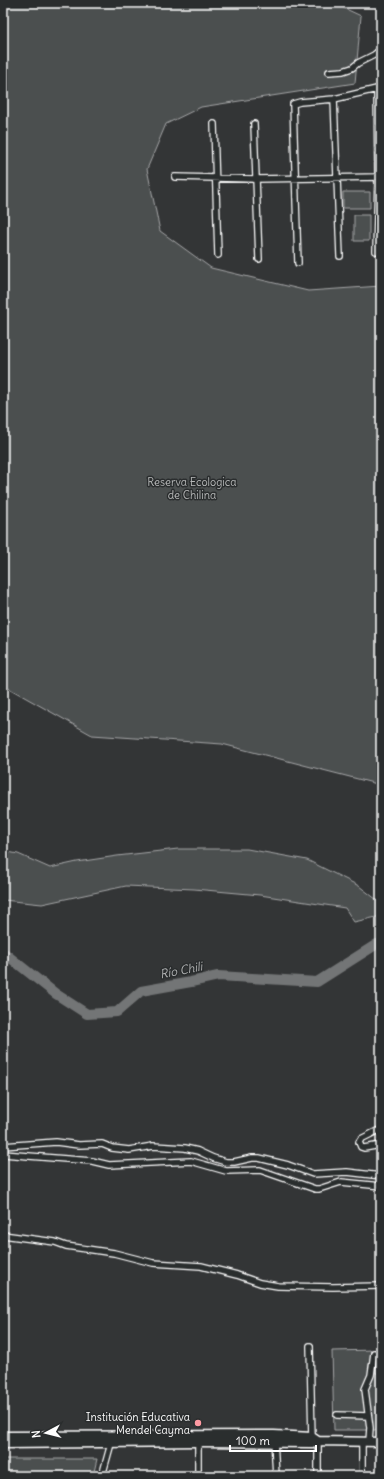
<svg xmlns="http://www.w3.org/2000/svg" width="384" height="1479" viewBox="0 0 384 1479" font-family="Delius,sans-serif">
<rect width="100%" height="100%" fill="#333536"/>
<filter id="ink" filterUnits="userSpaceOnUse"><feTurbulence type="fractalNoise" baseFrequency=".025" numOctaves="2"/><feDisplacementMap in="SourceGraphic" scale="8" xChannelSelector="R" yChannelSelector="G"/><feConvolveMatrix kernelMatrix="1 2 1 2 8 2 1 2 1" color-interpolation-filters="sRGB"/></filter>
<g filter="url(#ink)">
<path fill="#4c4f50" stroke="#a6a7a8" d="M3 3H333L361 16 355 83 201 107 166 124 147 169 160 231 211 268 308 291 381 286V785L222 744 92 735 3 685Z
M343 192H370V208H343Z
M354 215H369V241H354Z
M178 849H247L307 860 359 886 381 903V916L354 922 345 908 260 895 194 889 126 886 42 904 3 900V851L18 854 50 868 77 862 117 856Z
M376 1350V1373L381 1374V1430H334L332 1351Z
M3 1459H97L93 1476H3Z"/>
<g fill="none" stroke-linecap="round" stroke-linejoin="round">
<path stroke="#737576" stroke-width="10" d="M3 952 56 994 87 1014 117 1012 141 991 191 982 218 976 317 982 377 944H381"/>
<g stroke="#fff" stroke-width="8">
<path id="minor" d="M329 72 343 71 352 68 358 63 374 55 381 49
M334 99 340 256
M214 124 218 255
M254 124 259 259
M175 177 256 179 381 177
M376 251 378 177 377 90
M298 263 293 104 300 102 334 99 381 88
M381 1129 361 1139 359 1142 361 1147 364 1148 381 1145
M3 1146 56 1142 79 1145 102 1144 112 1148 129 1150 153 1146 185 1148 198 1151 213 1158 226 1162H234L252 1158H259L288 1165 313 1174 347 1172 381 1176
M3 1154 92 1161 109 1165 191 1161 226 1171 260 1170 315 1189H319L341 1182 381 1186
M3 1235 55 1242 66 1246 114 1253 153 1263 201 1266 237 1275 260 1283 278 1286 333 1287 381 1286
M310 1346 312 1440
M337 1415 368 1416
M198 1438V1476
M274 1440 276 1476
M318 1441V1476
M369 1441 370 1428 365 1389 371 1375 374 1353
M102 1476 112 1440
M362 1476V1441"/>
</g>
<g stroke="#fff" stroke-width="11">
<path id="secondary" d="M3 1436 274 1435 312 1437 318 1441
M3 1444 198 1442 312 1443 318 1441 381 1442"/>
</g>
<use href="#minor" stroke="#2a2d2e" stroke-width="5.5"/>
<use href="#secondary" stroke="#2a2d2e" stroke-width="8"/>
</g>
</g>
<circle fill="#ff9aa2" stroke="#2a2d2e" stroke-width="1.5" cx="198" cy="1423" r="4"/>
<g text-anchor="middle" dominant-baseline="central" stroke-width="3" stroke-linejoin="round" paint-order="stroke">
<g font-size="11" fill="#b7b9b9" stroke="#2a2d2e">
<text x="192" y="482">Reserva Ecologica<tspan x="192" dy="13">de Chilina</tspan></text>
</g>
<g font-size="11" fill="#fff" stroke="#2a2d2e" text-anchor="end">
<text x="190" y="1417">Institución Educativa<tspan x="190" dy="13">Mendel Cayma</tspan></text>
</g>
<g font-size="12" font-style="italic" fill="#b2b3b4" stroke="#2a2d2e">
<text transform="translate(181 970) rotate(-11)">Río Chili</text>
</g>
</g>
<rect width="384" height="1479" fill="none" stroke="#2a2d2e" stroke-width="16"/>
<rect x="8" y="8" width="368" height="1463" fill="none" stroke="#fff" stroke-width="1.5" filter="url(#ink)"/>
<g transform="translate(46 1433) rotate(263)" stroke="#2a2d2e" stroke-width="3" paint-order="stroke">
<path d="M0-3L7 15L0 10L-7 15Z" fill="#ffffff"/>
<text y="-6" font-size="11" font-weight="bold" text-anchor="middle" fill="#ffffff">N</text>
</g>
<path d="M230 1445v6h86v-6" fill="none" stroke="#ffffff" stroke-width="2"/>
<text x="236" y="1445" font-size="12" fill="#ffffff" stroke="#2a2d2e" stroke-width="3" paint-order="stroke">100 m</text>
</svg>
